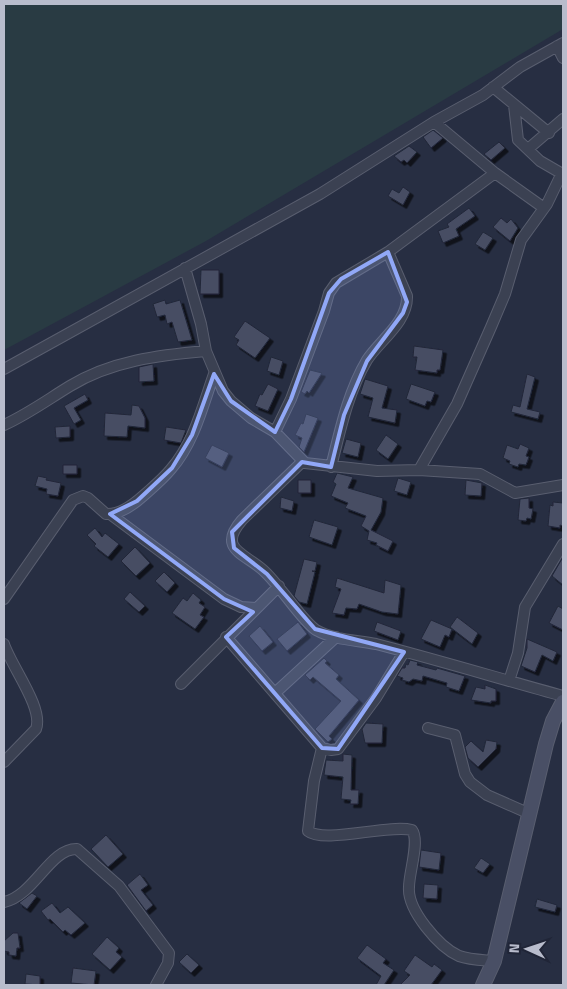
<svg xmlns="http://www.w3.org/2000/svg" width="567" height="989" viewBox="0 0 567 989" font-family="'Titillium Web',sans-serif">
<defs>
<filter id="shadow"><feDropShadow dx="3.5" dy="3.5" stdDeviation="0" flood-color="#0009"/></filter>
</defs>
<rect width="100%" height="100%" fill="#272e42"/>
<path fill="#293b43" d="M4 4H563V29L206 241 4 350Z"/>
<path fill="#464d64" stroke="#222739" filter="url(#shadow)" d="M433 130 443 138 431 148 423 137Z
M499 142 505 148 491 160 484 154Z
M409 146 417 152 407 163 404 160 401 162 394 156Z
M403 187 410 192 403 205 388 196 392 189 399 193Z
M469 208 475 216 456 229 459 236 443 243 438 231 449 227 447 224Z
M501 218 507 223 511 219 518 228 510 241 493 227Z
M483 232 493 238 485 250 475 244Z
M201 270H219V294H200Z
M165 300 166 304 180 300 192 340 178 342 172 322 167 324 165 315 157 317 153 304Z
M245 321 270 338 255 358 236 345 239 340 234 337Z
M414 346 443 350 440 370H437V373L415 370 417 357H413Z
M271 357 283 361 279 375 267 371Z
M153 364 154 381 139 382V367Z
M310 370 322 373 309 393 307 391 305 394 301 392Z
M527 374 535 377 527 409 540 412 538 419 511 412 513 405 520 407Z
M365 379 388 386 382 408 397 410 395 423 368 417 373 398 360 394Z
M268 384 278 389 268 411 255 406 260 394 262 395Z
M411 384 435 392 431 402 427 401 425 406 406 399Z
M85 394 88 400 74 408 81 420 74 424 64 406Z
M132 405 139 406 145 418V428L128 426 127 437 104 436 105 413 131 415Z
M306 414 318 418 304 452 299 447 302 438 295 435 301 423 303 424Z
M70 426V437L56 438 55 427Z
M166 427 186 430 181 443 164 440Z
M386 435 398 444 388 459 376 450Z
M346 439 361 443 358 457 342 453Z
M520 444 529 448 526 456 529 457 526 465 519 464 518 467 509 464 510 461 503 458 507 445 518 449Z
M212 445 229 453 222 467 205 458Z
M63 465H77V474H63Z
M337 473 353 477 348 488 383 498 381 512 371 530 393 541 388 551 376 545 377 543 367 540 369 531 361 526 366 516 345 508 348 503 331 496 336 484 333 482Z
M38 476 47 478 46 480 61 483 58 496 46 494 47 489 35 486Z
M398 478 411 482 407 495 394 491Z
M298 480H311V493H298Z
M466 480 482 483 481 496 465 495Z
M281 497 294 501 292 511 280 508Z
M529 498V508L533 509 531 519 527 518 526 521 518 520 520 499Z
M553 502 563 503V526L560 525V528L548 526 550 505 553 506Z
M314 520 338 527 332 545 309 537Z
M95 528 102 537 105 533 119 544 108 557 94 546 96 544 87 535Z
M135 547 150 563 136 576 121 561Z
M563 557V585L552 576Z
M304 559 317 562 315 571H312L315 572 307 604 299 602 294 596Z
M164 572 175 583 167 592 155 581Z
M337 578 384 593 385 580 401 585 398 614 382 612 359 604 357 609 346 608 344 615 332 613 341 589 335 587Z
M130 592 145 606 139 612 124 599Z
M193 593 201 600 199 603 205 607 200 615 204 617 195 629 172 613 183 598 187 601Z
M558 606 563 609V630L549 623Z
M457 617 478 633 472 644 450 627Z
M431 620 452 629 449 637 445 635 440 647 421 639Z
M298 622 307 634 287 651 277 639Z
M377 622 401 631 398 640 374 631Z
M260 626 273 642 262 651 249 636Z
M527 639 557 652 553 661 542 655 535 672 521 666 527 648Z
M324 658 327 661 325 663 339 675 336 679 359 700 329 736 332 739 328 742 315 729 341 701 313 677 310 680 305 675Z
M410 660 418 662 417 665 436 670 437 668 465 676 459 691 446 687 447 683 423 676 422 681 413 679 409 682 402 680 403 678 397 676 402 668H405L406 664 408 665Z
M485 685 496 689V701H491V703L471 700 476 687 485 689Z
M366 723 383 724 382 743H365L362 729Z
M486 740 497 742 496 749 478 767 468 758 465 747 471 741 483 752Z
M343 754 352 755 351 790H359L358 804H350L351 800 341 799 343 777 324 775 326 760 343 761Z
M106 835 123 854 108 867 91 849Z
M421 850 441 853 439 870 419 867Z
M481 858 490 864 483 873 474 868Z
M140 874 148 885 141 890 153 905 146 911 127 885Z
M424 884 438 885 437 899 423 898Z
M32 893 37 896 27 909 19 903Z
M537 899 557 905 555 912 535 907Z
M52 903 60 913 68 907 85 923 71 935 65 930 63 932 50 919 48 920 41 911Z
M13 933H18L20 948H17L16 956 9 955V952L4 951V941Z
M107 937 119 948 116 952 122 957 110 970 92 954Z
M367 945 386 959 383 963 394 970 384 985H376L381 976 357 958Z
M187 954 199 965 191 973 179 962Z
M415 955 432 967 434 964 442 970 431 985H400L410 975 404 971Z
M73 968 96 971 94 985 71 983Z
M26 974 40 976V985L25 984Z"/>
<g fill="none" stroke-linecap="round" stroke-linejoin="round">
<g stroke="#595e6f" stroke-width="12">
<path id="street" d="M557 46 563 58
M493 87 549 133
M434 122 495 173 544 208
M528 149 563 119
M185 268 201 324 206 351 223 391 231 401 251 418 275 432 305 463 377 471 419 470 480 474 515 493 563 485
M4 369 320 194 434 122 483 95 520 67 563 43
M4 425C28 414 47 400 70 386 111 361 159 355 206 351
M275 432 291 399 324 311 329 293 336 283 388 252 495 173
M303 461 242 520C217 549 244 553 263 570 280 585 302 621 316 630 334 640 356 640 376 644 438 660 501 679 563 696
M331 467C340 431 348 392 367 360 380 340 408 322 407 296L388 252
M419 470 457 404 491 327 505 294 521 240 547 204 560 177 559 172 540 161 518 140 514 105
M110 514 224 599 241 607 257 608
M4 599 73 500 83 496 88 498 106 514C120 515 133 505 143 496 153 487 163 479 171 469 194 443 203 405 214 374
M226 637 322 748 331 750 338 749 376 698 404 652
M4 644C11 666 44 708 36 729L4 762
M509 681 518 653 525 607 563 544
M181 684 279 586
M275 693 336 637
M428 728 455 735 465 774 470 782 487 795 530 814
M322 748 314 781 308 831C324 844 388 824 412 830 420 841 409 872 409 887 407 910 439 947 459 956 470 960 483 960 494 961
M4 902C34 896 50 848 77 849L119 886 169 953 168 963 156 985"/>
</g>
<g stroke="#595e6f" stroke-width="16">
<path id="secondary" d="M483 985 494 961 546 744 553 721 563 702"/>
</g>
<use href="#street" stroke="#3b4152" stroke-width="10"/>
<use href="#secondary" stroke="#494f65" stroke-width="14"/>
</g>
<path fill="#91a8f7" fill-opacity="0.2" stroke="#91a8f7" stroke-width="4" stroke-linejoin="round" d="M388 252 407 302 403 313 367 361 344 415 331 467 302 462 232 532 234 548 267 574 315 629 404 652 338 749 322 748 226 637 253 612 224 599 110 514 137 501 172 468 192 435 214 374 231 401 275 432 291 399 329 293 341 279Z"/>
<rect width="567" height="989" fill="none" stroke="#b8bccc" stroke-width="10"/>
<g transform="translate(527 949) rotate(273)" stroke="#202537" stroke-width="4" paint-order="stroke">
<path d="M0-4L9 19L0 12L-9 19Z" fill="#b8bccc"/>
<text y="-8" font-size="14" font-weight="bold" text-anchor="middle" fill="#b8bccc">N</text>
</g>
</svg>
